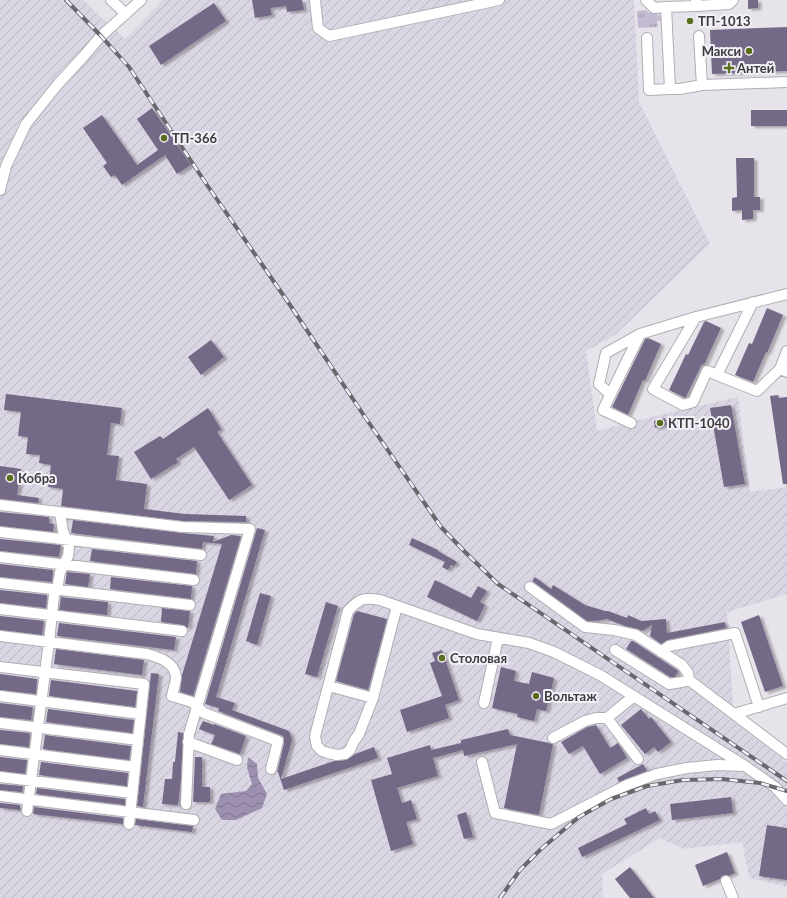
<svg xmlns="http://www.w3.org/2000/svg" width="787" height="898" viewBox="0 0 787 898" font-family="Lato,sans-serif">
<defs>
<pattern id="industrial-furrows" width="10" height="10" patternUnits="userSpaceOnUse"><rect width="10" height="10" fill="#dad5e2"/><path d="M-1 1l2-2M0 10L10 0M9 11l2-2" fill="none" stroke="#bcb8c3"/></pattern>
<pattern id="grass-tufts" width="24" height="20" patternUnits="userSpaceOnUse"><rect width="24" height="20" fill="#c4bbd2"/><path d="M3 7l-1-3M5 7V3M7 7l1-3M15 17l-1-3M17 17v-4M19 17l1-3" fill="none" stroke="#a099ac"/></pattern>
<pattern id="water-waves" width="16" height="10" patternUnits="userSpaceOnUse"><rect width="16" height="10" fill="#9c8faf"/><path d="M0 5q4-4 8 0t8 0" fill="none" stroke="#807690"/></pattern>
<filter id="shadow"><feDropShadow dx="3.5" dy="2" stdDeviation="1" flood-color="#0004"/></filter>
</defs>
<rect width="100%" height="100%" fill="#e6e3ea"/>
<path fill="url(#industrial-furrows)" d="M0 0H83L125 39 163 0H634L639 102 710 244 615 335 586 351 597 431 647 418 738 397 750 492 787 487V594L727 612 734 722 787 762V887L749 878 742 842 684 849 660 838 602 874 603 898H0Z"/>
<path fill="url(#grass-tufts)" d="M646 10 649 13 651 10 655 14 661 16V21H657L658 27 638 28 637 11Z"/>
<path fill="url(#water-waves)" d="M248 757 257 764 258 778 267 794 262 808 236 820H222L215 809 221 794 246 791 252 784 247 768Z"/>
<path fill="#756988" filter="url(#shadow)" d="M252 0H302L304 10 287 12 286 6 270 8 272 15 255 18Z
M748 0H758V8L748 9Z
M214 3 226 21 161 65 149 46Z
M787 27V71L712 74 710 30Z
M152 108 191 165 177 174 165 155 122 185 115 175 111 177 103 166 107 163 83 128 102 115 137 165 158 150 137 119Z
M751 110H787V126H751Z
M736 158H754V197H760V210H753V219L742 220V210L732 211V198L737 197Z
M767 308 783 315 767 353 766 352 753 382 735 375 749 343 752 344Z
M706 321 721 328 704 365 702 364 686 397 685 398 669 390 686 354 688 355 704 322Z
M648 338 661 344 645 381 643 380 628 415 612 407 645 339Z
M211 340 224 357 201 375 188 357Z
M6 394 122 408 120 424 111 423 107 455 119 456 116 480 147 484 144 509 185 514 246 516V522L183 521 61 506 63 489 48 487 51 465 39 463 40 455 26 454 28 437 18 436 21 412 4 410Z
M778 395 779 398 787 397V484H783L770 396Z
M731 405 745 484 724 487 710 408Z
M208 408 221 429 217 432 252 485 229 500 194 447 176 459 178 462 151 479 134 452 160 436 163 439Z
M665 418 667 425 655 428 654 421Z
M0 466 21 469 17 495 39 498 38 503 0 499Z
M0 512 49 517V523L54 524 53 532 0 526Z
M73 520 182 533 214 536 213 542 231 535 241 536 193 696 180 692 182 675 222 544 203 542 202 549 71 533Z
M257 528 265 530 216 697 235 703 232 710 289 731 292 740 281 779 334 761 346 760 355 754 374 747 378 758 284 790 278 772H277L284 743V739L283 736 218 711 219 708 205 704Z
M412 538 438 550V551L457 562 454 566 451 565 448 570 442 567 445 562 409 545Z
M0 539 61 545 59 557 0 551Z
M92 549 197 561 196 574 90 561Z
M0 564 53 570 52 582 0 577Z
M67 572 90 574 88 587 65 584Z
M111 577 192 586 191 599 110 589Z
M535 577 551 589 553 585 585 605 605 611H608L627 618 628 615 641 621 666 619 667 633 725 622 726 628 668 640 661 644 650 636 652 625 642 631 638 629 625 626 607 619 594 621H587L532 581Z
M435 580 471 598 478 586 487 591 480 602 485 605 477 621 427 597Z
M0 590 47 595 46 608 0 603Z
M260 593 271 596 257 645 246 641Z
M61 597 108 602 107 615 59 610Z
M326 602 338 606 317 677 305 674Z
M162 608 190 611 188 628 183 625 161 622Z
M357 611 387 619 368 690 336 681 354 614Z
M759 615 783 686 765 692 741 622Z
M0 616 44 621 42 635 0 630Z
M59 623 176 637 174 650 57 636Z
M631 641H633L677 670 678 671 675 677H670L626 649Z
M56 649 144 660 142 675 54 664Z
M442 650 459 700 445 705 449 718 407 732 400 710 442 696 430 663 435 661 432 653Z
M501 667 516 671 514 681 529 684 532 672 554 678 546 711 537 709 534 721 517 717 518 714 492 708Z
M151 673 159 674 143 807 137 806Z
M0 674 37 679 36 694 0 690Z
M51 680 137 691 135 707 49 696Z
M0 703 33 707 31 720 0 717Z
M48 709 134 720 132 733 46 722Z
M641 709 649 719 651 717 671 742 658 752 654 747 645 754 621 725Z
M203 721 214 725V724L246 736 240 754 211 744 215 735 199 729Z
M596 725 610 748 618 743 627 758 600 774 583 746 569 754 561 742 587 727Z
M508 729 510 735 549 743 553 744 539 815 504 808 517 744 464 756 463 750 433 758 438 776 397 788 402 803 411 800 417 819 406 822 413 844 391 851 371 780 392 774 387 758 430 745 431 750 461 743V740Z
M0 730 30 733 29 747 0 744Z
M178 732 183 733 181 778 178 805 162 804 165 779H172L173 762H175Z
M45 735 131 746 129 760 43 749Z
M0 757 27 760 25 774 0 771Z
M195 757H202V787H210V802H193Z
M41 762 128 773 127 786 39 775Z
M643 764 647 771 619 782 617 778Z
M0 784 23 786 22 792 0 790Z
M37 788 125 799V805L36 794Z
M731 797 733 813 672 820 670 804Z
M0 803 20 805V810L0 808Z
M34 807 123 818V824L33 814Z
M646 808 649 814 655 811 660 820 582 857 578 848 627 824 624 819Z
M466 812 473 837 464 839 457 815Z
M136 819 193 826 192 832 135 825Z
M767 825 787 828V880L759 876Z
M727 852 735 873 729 876 724 875 721 877 720 879 703 886 695 865Z
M630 867 654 898H630L615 879Z"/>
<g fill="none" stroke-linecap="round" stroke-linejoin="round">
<g stroke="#b0aeb4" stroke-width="12">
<path id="minor" d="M111 0 126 14
M315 0 318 28 329 36 499 0
M646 0 654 8 666 7
M696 0V6L666 7 670 89H680L702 85 787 82
M696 6 729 4 733 0
M699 36 702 85
M647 38 649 90 670 89
M0 190 6 166 26 124 58 84 83 57 101 36 141 0
M696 317 653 389 683 405 693 402 707 371 757 391 780 369
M787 351 780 369 787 372
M717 375 753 302
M610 394 599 384 606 353 640 334 696 317 787 294
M631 423 603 410 640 334
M0 505 183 527 250 529 189 734 186 804
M0 532 201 555
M0 557 194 580
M0 583 190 605
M530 587 585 627 614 630 636 635 682 665 688 673 689 680 787 754
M397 606 373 698 359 734 354 741 350 750 345 754 337 755 328 753 322 751 317 746 316 742 315 736 348 611C359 599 363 597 380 600L477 634 529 643 554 652 600 675 745 766 775 787 787 800
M0 609 182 631
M0 636 147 654C158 657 175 662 176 677 176 681 173 691 172 696L192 702 204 713 278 741 271 769
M615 650 669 684 682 682 689 680
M661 652 669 646 735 633 759 707
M0 667 144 684 129 824
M329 686 373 698
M0 696 141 714
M484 703 498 638
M734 714 787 698
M607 718 638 759
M0 723 138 740
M553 738 585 721 596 718H607L634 696
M188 742 237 760
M0 750 135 767
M482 762 495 813 551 824 627 785 657 774 687 768 717 765 745 766
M0 777 132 793
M0 796 194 820
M27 811 49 642 54 595 57 590 60 572 68 556 69 547 63 531 60 513
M726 881 733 898"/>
</g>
<use href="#minor" stroke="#fff" stroke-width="10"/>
<g stroke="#68676b" stroke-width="4">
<path id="rail" d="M66 0 101 36 129 67 207 185 288 302 367 420 441 527 465 552 498 584 787 781
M500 898 520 870 541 849 579 817 611 799 647 786 683 780 722 779 760 783 787 791"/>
</g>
<use href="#rail" stroke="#f3f0f7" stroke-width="2.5" stroke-dasharray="8" stroke-linecap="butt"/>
</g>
<g fill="#596e1e" stroke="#f3f0f7" stroke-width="1.5">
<circle cx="690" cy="21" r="4"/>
<circle cx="749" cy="51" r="4"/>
<path d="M727 62h4v4h4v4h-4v4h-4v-4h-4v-4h4z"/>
<circle cx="164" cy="138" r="4"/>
<circle cx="660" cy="423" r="4"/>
<circle cx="10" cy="478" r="4"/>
<circle cx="442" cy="658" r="4"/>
<circle cx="536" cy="696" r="4"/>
</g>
<g text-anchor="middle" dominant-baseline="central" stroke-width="4" stroke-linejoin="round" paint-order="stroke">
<g font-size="13" font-weight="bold" fill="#3c3b3e" stroke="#f3f0f7" text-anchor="start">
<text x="698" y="21">ТП-1013</text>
<text x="741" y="51" text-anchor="end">Макси</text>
<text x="737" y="68">Антей</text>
<text x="172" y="138">ТП-366</text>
<text x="668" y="423">КТП-1040</text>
<text x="18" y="478">Кобра</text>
<text x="450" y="658">Столовая</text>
<text x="544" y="696">Вольтаж</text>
</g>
</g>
</svg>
